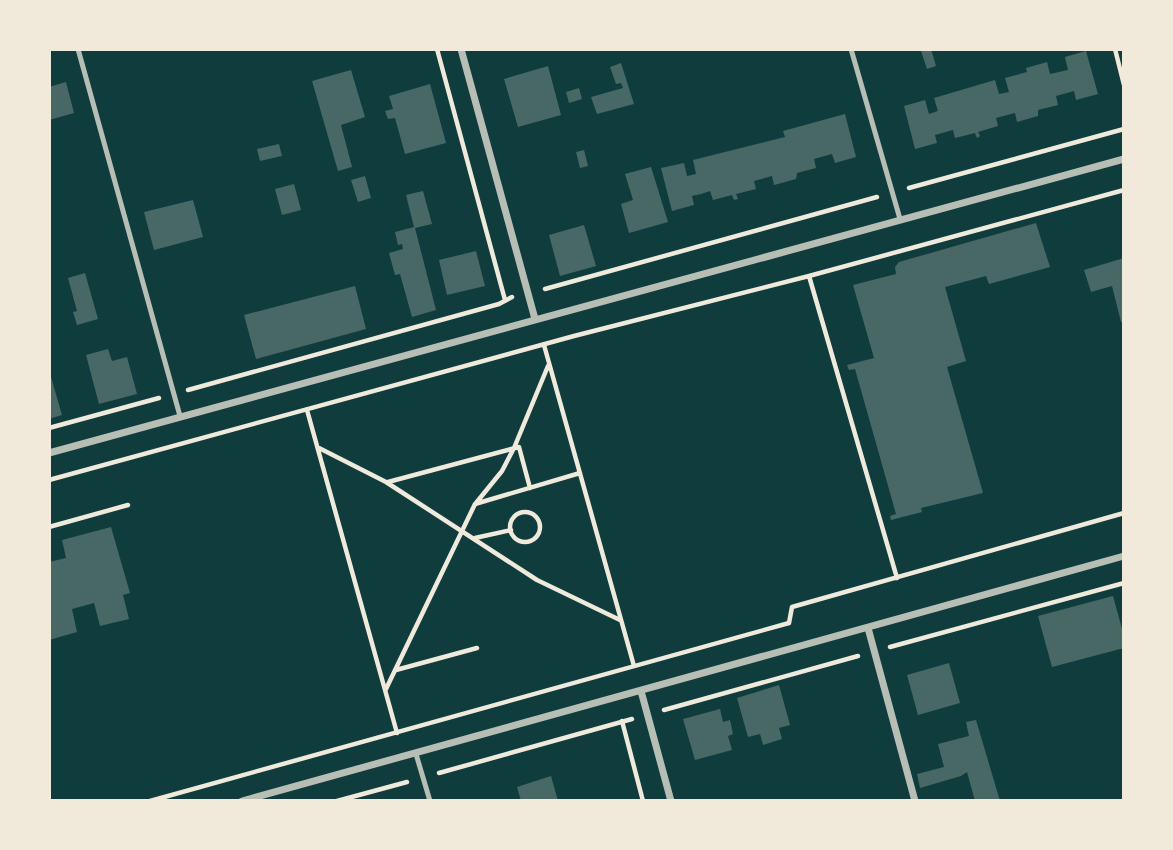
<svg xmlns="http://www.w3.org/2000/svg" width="1173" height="850" viewBox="0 0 1173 850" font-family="'Source Serif 4',serif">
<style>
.building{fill:#486865}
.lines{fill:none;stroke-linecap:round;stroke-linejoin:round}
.path{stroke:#f1e9da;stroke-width:4.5}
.service{stroke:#b8beb3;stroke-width:5}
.minor{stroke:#b8beb3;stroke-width:7}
</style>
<rect width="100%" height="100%" fill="#0f3d3e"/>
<path class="building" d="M931,49L936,66L927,69L921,51Z
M1086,51L1098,94L1076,100L1074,91L1056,96L1058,105L1038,110V116L1017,122L1015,113L996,118L998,126L978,132L980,136L977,138L975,133L955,138L953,130L935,135L937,143L915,149L904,106L925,100L929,114L938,111L934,98L995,80L999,94L1009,92L1005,78L1027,72L1026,68L1047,62L1050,74L1068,70L1065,57Z
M621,63L634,104L597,114L591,97L623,88L621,83L616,84L610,67Z
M548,66L561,115L518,127L504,79Z
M351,70L365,117L341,125L352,167L338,171L312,81Z
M66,82L74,113L49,120V87Z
M430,84L446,143L405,154L395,118L388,119L385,111L393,109L389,96Z
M579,88L582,99L569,103L566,92Z
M845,114L856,157L835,163L832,154L814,159L816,168L797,173L796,179L774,185L772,176L754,181L756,189L736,194L738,199L734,200L732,195L713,200L710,191L701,194L692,196L694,205L672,211L661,168L684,163L687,176L696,174L693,160L785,137L783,131Z
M279,144L282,156L260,161L257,149Z
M584,150L588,166L580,168L576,152Z
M651,167L668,222L629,233L621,204L633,200L625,174Z
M365,176L371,198L358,202L351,180Z
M294,184L301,210L282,215L275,189Z
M423,191L432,224L415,228L436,310L412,317L400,274L395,275L389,253L403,249L402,244L398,245L395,232L414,227L406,195Z
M193,200L203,237L154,250L144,212Z
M1036,223L1050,267L989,284L986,276L945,287L966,361L947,367L983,493L921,508L922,512L891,520L890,516L896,514L855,369L849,370L847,365L874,358L853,285L896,274L895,267L899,262Z
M584,225L596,266L560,276L549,235Z
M476,251L485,286L447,295L439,260Z
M1124,258V321L1121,322L1112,286L1091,292L1084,270Z
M85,273L98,319L77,325L73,312L77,311L68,278Z
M355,286L366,329L256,359L244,315Z
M108,349L112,361L127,357L137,394L99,404L86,355Z
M51,377L62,415L49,419V378Z
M111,527L130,593L123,595L129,619L100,626L94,603L72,609L77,632L49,640V562L66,558L62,540Z
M1113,596L1124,636V648L1052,667L1038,616Z
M949,663L960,703L918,715L907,675Z
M779,685L790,725L779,728L782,739L763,745L760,734L748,737L737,698Z
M720,709L723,722L730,720L733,734L728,736L732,750L695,760L683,719Z
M976,720L1000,801H975L967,772L961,776L920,788L917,774L944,767L938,744L969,736L966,722Z
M551,776L558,801H521L517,787Z"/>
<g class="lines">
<path class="path" d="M437,49L505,300
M1115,49L1124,85
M909,188L1124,129
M809,276L897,578
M545,289L877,197
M544,345L634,666
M188,390L499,304L512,297
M307,410L397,733
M49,428L159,398
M319,448L386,482L537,580L620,620
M49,480L574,336L809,276L1124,190
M388,482L519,447L530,488
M476,503L502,471L514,448L548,366
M510 527a15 15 0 1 1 30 0a15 15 0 1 1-30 0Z
M49,527L128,505
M475,538L511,530
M890,647L1124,583
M396,670L477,648
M386,689L475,504L580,473
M664,710L858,656
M622,721L643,801
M439,773L632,719
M150,801L789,623L792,607L1124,513
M337,801L407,782"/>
<path class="service" d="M78,49L180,416
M851,49L900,219
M416,754L430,801"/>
<path class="minor" d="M461,49L535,319
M49,453L1124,159
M868,628L915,801
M641,691L671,801
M242,801L1124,556"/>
</g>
<rect width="1173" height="850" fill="none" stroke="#f1e9da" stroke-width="102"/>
</svg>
